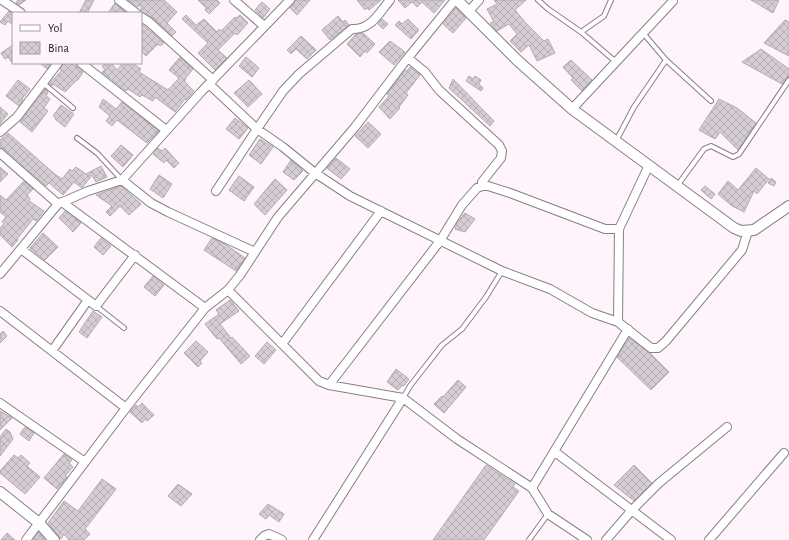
<svg xmlns="http://www.w3.org/2000/svg" width="789" height="540" viewBox="0 0 789 540" font-family="'Alegreya Sans',sans-serif">
<style>
.building{fill:url(#building-cross-hatch);stroke:#b4abb2}
.lines{fill:none;stroke-linecap:round;stroke-linejoin:round}
.service-casing{stroke:#887f86;stroke-width:6}
.minor-casing{stroke:#887f86;stroke-width:10}
.tertiary-casing{stroke:#887f86;stroke-width:12}
.service{stroke:#fff;stroke-width:4}
.minor{stroke:#fff;stroke-width:8}
.tertiary{stroke:#fff;stroke-width:10}
</style>
<defs>
<pattern id="building-cross-hatch" width="8" height="8" patternUnits="userSpaceOnUse"><rect width="8" height="8" fill="#d6ccd4"/><path d="M0 0l8 8M0 8l8-8" fill="none" stroke="#b7afb6"/></pattern>
</defs>
<rect width="100%" height="100%" fill="#fff4fc"/>
<path class="building" d="M18,0H26L19,5L16,3Z
M86,0H94L87,13H79Z
M128,0H164L177,12L167,23L176,32L172,36L153,18L141,12V4L138,7Z
M198,0H217L220,3L209,14L205,10L206,8Z
M295,0H310L297,15L290,8L294,4Z
M357,0H381L369,10L367,8L365,10Z
M398,0H445L434,13L422,2L417,7L412,2L405,8Z
M494,0H526L515,10L525,22L544,41L548,39L555,53L537,61L529,45L521,52L510,41L517,34L509,24L497,31L490,23L494,22L487,9L497,4Z
M751,0H779L773,13Z
M262,2L270,9L263,18L255,10Z
M115,3L116,4L127,13H108Z
M456,8L466,18L453,33L443,24Z
M9,11L13,14V25L8,21L5,25L0,22Z
M186,15L196,25L204,19L217,32L219,29L221,31L235,17L236,18L240,15L248,23L237,35L235,33L218,50L227,58L215,70L198,53L208,43L182,19Z
M338,16L343,22L345,20L349,25L330,40L322,30Z
M382,19L388,24L383,29L378,24Z
M408,19L419,30L411,39L395,25L399,21L402,24Z
M785,20L789,22V56L764,43Z
M141,23L164,43L160,46L158,44L146,56L141,51Z
M363,33L375,44L367,53L365,51L360,57L347,44L356,34Z
M301,36L316,50L307,59L296,49L291,54L287,50Z
M390,41L405,52L394,65L379,52Z
M13,45V64L8,57L5,59L1,53Z
M761,49L789,69V77L786,78L782,84L742,62Z
M180,57L193,69L185,79L186,80L184,81L194,91L186,100L185,99L175,112L155,97L153,101L142,95L140,97L128,89L126,91L102,72L105,70L102,66L107,63L109,66L112,64L117,70L123,63H132L141,69L139,72L168,90L179,78L169,70Z
M246,57L259,68L252,77L239,66Z
M571,60L592,80L582,91L571,80L573,78L563,67Z
M40,63H51L47,69Z
M63,63H76L77,67L83,72L78,80H77L65,92L53,84L52,86L49,84L62,70L60,69Z
M410,67L420,75L406,93L408,95L399,107L400,108L390,119L379,107L389,96L387,94L405,70L407,71Z
M469,76L473,79L475,76L481,80L479,84L483,88L481,91L466,81Z
M453,79L494,121L490,126L449,88Z
M18,80L30,89L22,99L23,100L19,106L6,96Z
M249,80L262,94L248,107L234,93Z
M45,89L48,92L46,96L50,99L44,108L48,111L32,132L20,122Z
M103,99L116,109L122,102L159,131L147,143L117,120L112,126L106,121L110,116L99,107Z
M719,99L737,108L756,123L738,150L720,132L715,139L699,130Z
M61,105L74,114L65,127L55,119L56,118L53,116Z
M0,107L8,114L0,124Z
M235,118L248,128L239,139L226,129Z
M368,122L381,134L368,148L355,136Z
M8,133L56,175L62,179L70,169L72,171L76,167L86,174L101,166L107,177L96,182L92,175L82,188L74,182L63,195L49,183L46,186L4,149L0,147V140Z
M260,139L273,147L261,164L249,155Z
M121,145L133,155L123,167L111,156Z
M158,148L162,151L165,148L179,163L174,168L166,160L164,163L153,154Z
M336,158L350,169L341,179L327,168Z
M291,160L303,171L294,180L283,172Z
M0,167L8,174L0,182Z
M756,168L769,179L757,194L754,191L744,212L732,206L718,194L728,181L738,190Z
M159,175L172,184L163,198L150,189Z
M239,176L254,187L244,201L229,190Z
M771,178L776,182L774,186L768,183Z
M275,179L287,190L265,215L254,204Z
M24,181L33,189L27,195L30,199L29,201L44,211L36,221L33,219L17,239L18,240L12,247L0,235V228L4,224L2,222L6,217L0,212V195L6,200Z
M121,186L141,204L129,215L120,206L110,216L106,212L112,206L96,195Z
M705,186L715,194L711,199L701,190Z
M65,211L81,223L73,232L59,218Z
M465,213L475,219L465,232L455,229L457,223Z
M43,233L58,247L45,260L30,248Z
M101,238L111,246L103,255L94,247Z
M212,238L225,244L245,258L236,271L204,250Z
M153,276L164,285L155,296L144,287Z
M230,300L239,311L220,324L231,338L232,337L250,356L241,364L219,338L217,339L205,324L219,314L216,310Z
M93,311L102,317L87,338L79,332Z
M3,331L7,336L0,343V334Z
M629,338L650,353L669,372L651,390L617,357Z
M196,341L208,352L200,361L202,363L198,367L184,353Z
M267,342L276,350L264,364L255,356Z
M396,369L409,379L404,386L403,385L398,390L387,382Z
M458,380L466,387L444,413L434,404L442,396L443,397Z
M142,403L154,415L147,421L145,419L142,423L130,412L136,405L138,407Z
M0,411L12,418L0,430Z
M25,427L34,433L29,441L20,434Z
M6,429L10,432L13,439L0,456V437Z
M64,454L72,460L69,463L73,467L65,476L67,477L57,489L44,478Z
M14,455L18,458L21,455L30,463L27,466L40,477L25,494L0,473V471Z
M486,465L515,484L513,487L519,491L484,540H433Z
M634,465L652,483L634,501L614,485Z
M102,479L116,489L85,529L90,534L84,540H69L64,534L61,539L48,523L64,501L78,511Z
M178,484L192,494L181,506L168,496Z
M268,504L284,514L279,522L269,515L266,519L259,514Z
M39,532L45,540H33Z
M7,533L15,540H1Z"/>
<g class="lines">
<g class="service-casing">
<path id="service" d="M538,0L548,9L581,32L616,62
M581,32L604,16L611,0
M643,33L666,60L711,101
M43,83L73,108
M77,138L97,153L122,180
M616,141L634,107L666,60
M677,186L704,149L711,146L733,157L739,154L789,80
M96,306L124,328
M403,398L410,386L442,345L462,329L486,297L502,271
M529,540L548,514"/>
</g>
<g class="minor-casing">
<path id="minor" d="M2,0L21,13
M119,0L136,13
M234,0L264,26
M390,0C379,13 371,30 352,29L299,74L283,91L257,129L283,147L315,173L350,196L502,271L550,289L592,313L618,322L651,348H658L666,341L742,250L748,231
M469,11L479,0
M141,17L149,22L213,80
M408,58L425,72L439,90L499,145L502,151L501,158L482,182V186
M81,63L166,130
M209,84L257,129L216,191
M572,109L673,1
M0,132L17,117L58,63
M0,153L58,204
M122,180L151,203L168,212L255,252
M62,202L205,308
M21,249L96,306L135,255
M0,274L58,204L88,191L122,180L201,92L290,0
M228,290L319,381L329,385L403,398L457,439L532,488L548,514L587,540
M0,311L126,408
M618,322L619,229
M282,344L381,211
M52,351L88,300
M329,385L440,241L462,205L477,188L482,186H488L510,193L605,229H619L649,165
M0,403L85,462
M555,452L671,540
M532,488L628,329
M26,540L126,408L205,308L228,290L240,275L278,217L355,127L403,64L455,0
M260,540L264,536L269,534L282,540
M313,540L403,398
M606,540L632,510L659,483L727,427
M709,540L784,453"/>
</g>
<g class="tertiary-casing">
<path id="tertiary" d="M457,0L517,60L572,109L734,228L741,231L754,230L789,206
M0,492L39,523L54,540"/>
</g>
<use href="#service" class="service"/>
<use href="#minor" class="minor"/>
<use href="#tertiary" class="tertiary"/>
</g>
<rect x="12" y="12" width="130" height="52" fill="#fff4fc" stroke="#a79ea4"/>
<rect x="20" y="25" width="20" height="6" fill="#ffffff" stroke="#a79ea4"/>
<text x="48" y="32" font-size="12" fill="#221e21">Yol</text>
<rect x="20" y="42" width="20" height="12" fill="url(#building-cross-hatch)" stroke="#a79ea4"/>
<text x="48" y="52" font-size="12" fill="#221e21">Bina</text>
</svg>
